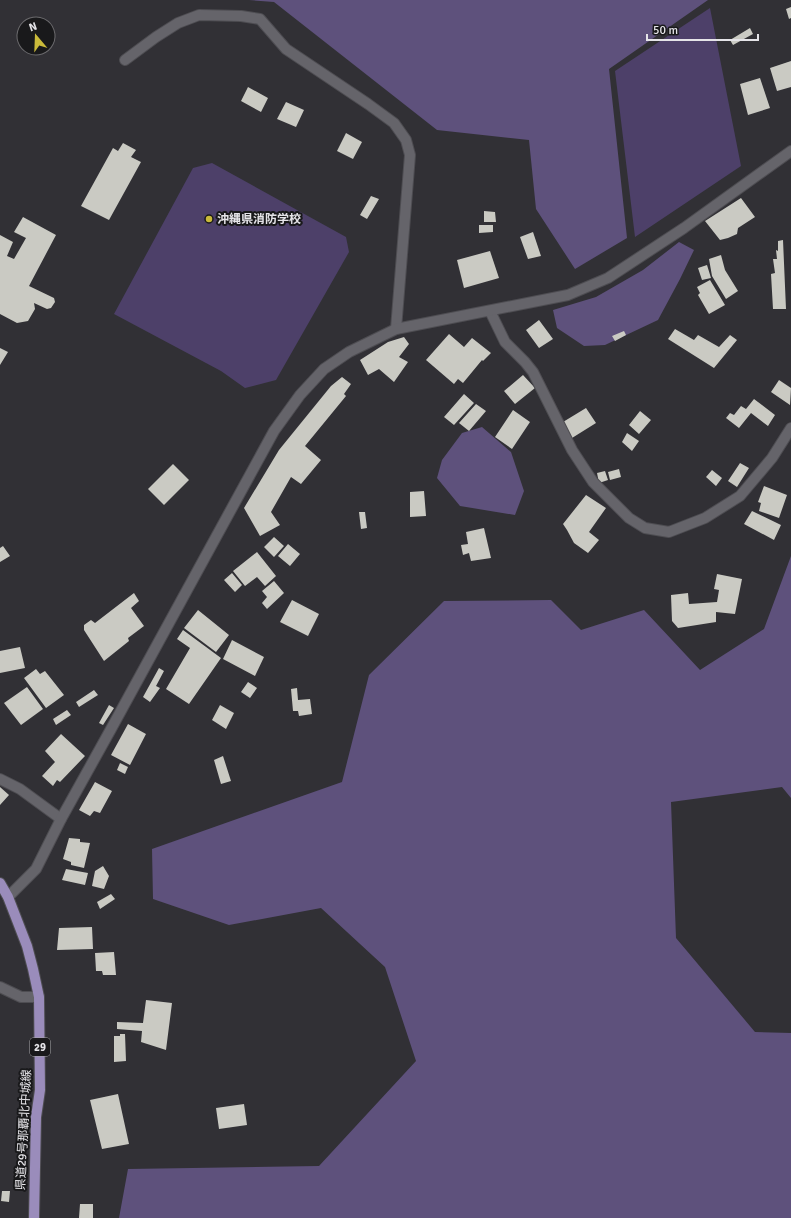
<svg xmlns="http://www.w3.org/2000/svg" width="791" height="1218" viewBox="0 0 791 1218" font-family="Signika,'Noto Sans JP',sans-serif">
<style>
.green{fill:#4d4069}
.forest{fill:#5e517c}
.building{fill:#cacac3}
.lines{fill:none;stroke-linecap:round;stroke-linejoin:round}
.street-casing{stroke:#4e4d52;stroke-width:12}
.secondary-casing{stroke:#4e4d52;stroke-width:12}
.primary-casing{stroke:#4e4d52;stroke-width:12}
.street{stroke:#65646a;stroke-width:10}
.secondary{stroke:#65646a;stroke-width:10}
.primary{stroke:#9a8cbb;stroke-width:10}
.poi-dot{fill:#caba3a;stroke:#19191b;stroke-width:1.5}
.labels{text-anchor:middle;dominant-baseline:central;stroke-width:4;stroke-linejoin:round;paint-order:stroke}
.shield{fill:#19191b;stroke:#a8a7aa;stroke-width:1}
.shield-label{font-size:11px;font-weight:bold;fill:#e5e4e8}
.poi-label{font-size:12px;font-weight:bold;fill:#e5e4e8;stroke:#19191b;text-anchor:start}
.street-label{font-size:12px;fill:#e5e4e8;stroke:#19191b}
</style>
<rect width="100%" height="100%" fill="#313035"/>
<path class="green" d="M710,8L741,166L635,237L615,71Z
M212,163L346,237L349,252L276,380L245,388L221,371L114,314L193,168Z"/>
<path class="forest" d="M249,0H708L609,69L627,238L575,269L536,209L529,140L437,130L274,2Z
M679,242L694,250L680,279L658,320L605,345L584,346L557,328L553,310L596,297L643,270Z
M482,427L511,452L524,491L515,515L460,506L437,478L442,460L462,433Z
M791,556V798L782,787L671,802L676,938L755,1032L791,1033V1218H119L128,1169L319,1166L416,1061L385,967L321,908L229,925L153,899L152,849L342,782L369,675L444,601L551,600L581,630L644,610L700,670L764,629Z"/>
<path class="building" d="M791,7V18L789,19L786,9Z
M750,28L753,34L733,45L730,40Z
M791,61V87L777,91L770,68Z
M760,78L770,108L748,115L740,84Z
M248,87L268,98L261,112L241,101Z
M286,102L304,110L296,127L277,119Z
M346,133L362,142L353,159L337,151Z
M123,143L136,150L131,157L141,162L109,220L81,206L113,148L118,151Z
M371,196L379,199L367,219L360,215Z
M741,198L755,217L738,228L737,234L728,238L720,240L705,221Z
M484,211L495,212L496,222H484Z
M23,217L56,235L29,286L54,298L55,302L51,308L47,309L34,303L35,309L28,321L17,323L0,314V235L13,242L7,256L14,259L26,238L14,232Z
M479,225H493V232L479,233Z
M533,232L541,256L528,259L520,237Z
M783,240L786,309H773L771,274L775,273L773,259H777L776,250L778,251V241Z
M490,251L499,278L464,288L457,260Z
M721,255L725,270L738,291L726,299L712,276L709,259Z
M707,265L711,278L702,280L698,268Z
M710,280L725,305L709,314L698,295L700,293L697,287Z
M539,320L553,339L539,348L526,330Z
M675,329L694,340L698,335L719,347L730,335L737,340L714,368L668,339Z
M624,331L626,335L615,341L612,336Z
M449,334L464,347L472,338L491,353L483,361L482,360L463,383L458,379L454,384L426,360Z
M404,337L409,344L399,357L408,362L394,382L379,369L368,375L360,360L388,342Z
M0,348L8,352L0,365Z
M523,375L535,388L515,404L504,391Z
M342,377L351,384L344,394L346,396L305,446L321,460L301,484L291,477L271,512L280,525L260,536L244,508L279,450L331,386Z
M779,380L791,388L790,405L771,392Z
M464,394L474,403L454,425L444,417Z
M754,399L775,415L768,426L751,413L739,428L726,418L730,413L734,415L741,406L746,409Z
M476,404L486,411L469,431L459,423Z
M586,408L596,423L572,438L563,422Z
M513,410L530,422L512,449L495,437Z
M640,411L651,420L639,434L629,425Z
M627,433L639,441L632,451L622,442Z
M740,463L749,468L737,487L728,481Z
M173,464L189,480L164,505L148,489Z
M619,469L621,477L610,480L608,472Z
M712,470L722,478L716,486L706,477Z
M605,471L608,480L599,483L597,473Z
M764,486L787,495L779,518L759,511L761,503L758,502Z
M424,491L426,516L410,517V492Z
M586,495L606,508L589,532L599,540L588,553L574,543L567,530L563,524Z
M752,511L781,525L774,540L744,524Z
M359,512H365L367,528L361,529Z
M484,528L491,558L471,561L469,553L463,555L461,545L468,544L466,532Z
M274,537L284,546L274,557L264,547Z
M288,544L300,554L290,566L278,556Z
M3,546L10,556L0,562V548Z
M257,552L276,576L265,586L257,577L245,586L233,571Z
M232,573L242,585L235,592L224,580Z
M717,574L742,579L735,614L716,612V622L678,628L672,621L671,595L688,593L689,604L717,602L719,590L714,589Z
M274,581L284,593L267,609L262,603L267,597L262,591Z
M134,593L139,601L131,608L144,626L128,638L129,641L104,661L84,630V625L91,620L95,623Z
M292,600L319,614L308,636L280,622Z
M198,610L229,635L216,652L184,628Z
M183,630L221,658L189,704L166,689L190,648L177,639Z
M232,640L264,657L255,676L223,659Z
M20,647L25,668L0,673V651Z
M159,668L164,671L156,686L160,688L150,702L143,697Z
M36,669L40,674L45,671L64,695L46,708L24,678Z
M248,682L257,688L250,698L241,692Z
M27,687L43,709L21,725L4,703Z
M297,688L298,700L310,699L312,714L299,716L298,711H293L291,689Z
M94,690L98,695L79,707L76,702Z
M109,705L114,708L103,725L99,723Z
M220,705L234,713L226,729L212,720Z
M67,710L71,715L56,725L53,719Z
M128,724L146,734L130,765L111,755Z
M61,734L85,756L60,782L57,780L53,786L42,776L55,762L45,751Z
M223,756L231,781L221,784L214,760Z
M120,763L128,767L125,774L117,770Z
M95,782L112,791L100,813L94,811L90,816L79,810Z
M0,787L9,795L0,805Z
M69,838L80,839V842L90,843L84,868L71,865V862L63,859Z
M103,866L109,876L104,889L92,886L95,871Z
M66,869L88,873L85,885L62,880Z
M111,894L115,899L100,909L97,902Z
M92,927L93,949L57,950L59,928Z
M114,952L116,975H103L102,971H96L95,953Z
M146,1000L172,1003L166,1050L141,1042L142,1031L117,1029V1022L143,1023Z
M120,1034H125L126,1061L114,1062V1036H120Z
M118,1094L129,1144L102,1149L90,1100Z
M244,1104L247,1125L219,1129L216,1108Z
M2,1191H10L9,1202L1,1201Z
M80,1204H93V1218H79Z"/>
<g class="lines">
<g class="street-casing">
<path id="street" d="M125,60L156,37L178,23L199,15L241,16L260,19L286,49L368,104L394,123L406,140L410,155L396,329
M490,311L505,342L525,362L533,372L572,450L593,482L629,518L645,528L669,532L705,518L740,496L772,458L791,428
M0,779L20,789L61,819
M0,987L21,997H39"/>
</g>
<g class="secondary-casing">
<path id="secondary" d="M8,897L36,869L61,819L111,729L274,431L300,395L324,369L349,352L396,329L568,295L608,278L684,228L791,151"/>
</g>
<g class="primary-casing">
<path id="primary" d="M0,883L8,897L27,946L33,969L39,997L40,1090L36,1117L34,1218"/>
</g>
<use href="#street" class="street"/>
<use href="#secondary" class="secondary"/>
<use href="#primary" class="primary"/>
</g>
<circle class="poi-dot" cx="209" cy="219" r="4"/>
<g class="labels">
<rect class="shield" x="30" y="1038" width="20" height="18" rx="3"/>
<g class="shield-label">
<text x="40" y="1047">29</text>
</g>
<g class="poi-label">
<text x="217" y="219">沖縄県消防学校</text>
</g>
<g class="street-label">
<text transform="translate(24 1130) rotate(-87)">県道29号那覇北中城線</text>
</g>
</g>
<g transform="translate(36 36) rotate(341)"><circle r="19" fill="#19191b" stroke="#6b6a6d"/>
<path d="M0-3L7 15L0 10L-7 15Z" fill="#caba3a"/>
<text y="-6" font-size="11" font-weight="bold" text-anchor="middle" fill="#e5e4e8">N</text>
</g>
<path d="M647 34v6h111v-6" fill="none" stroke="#e5e4e8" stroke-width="2"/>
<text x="653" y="34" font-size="12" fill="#e5e4e8" stroke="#19191b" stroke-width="3" paint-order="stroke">50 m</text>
</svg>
